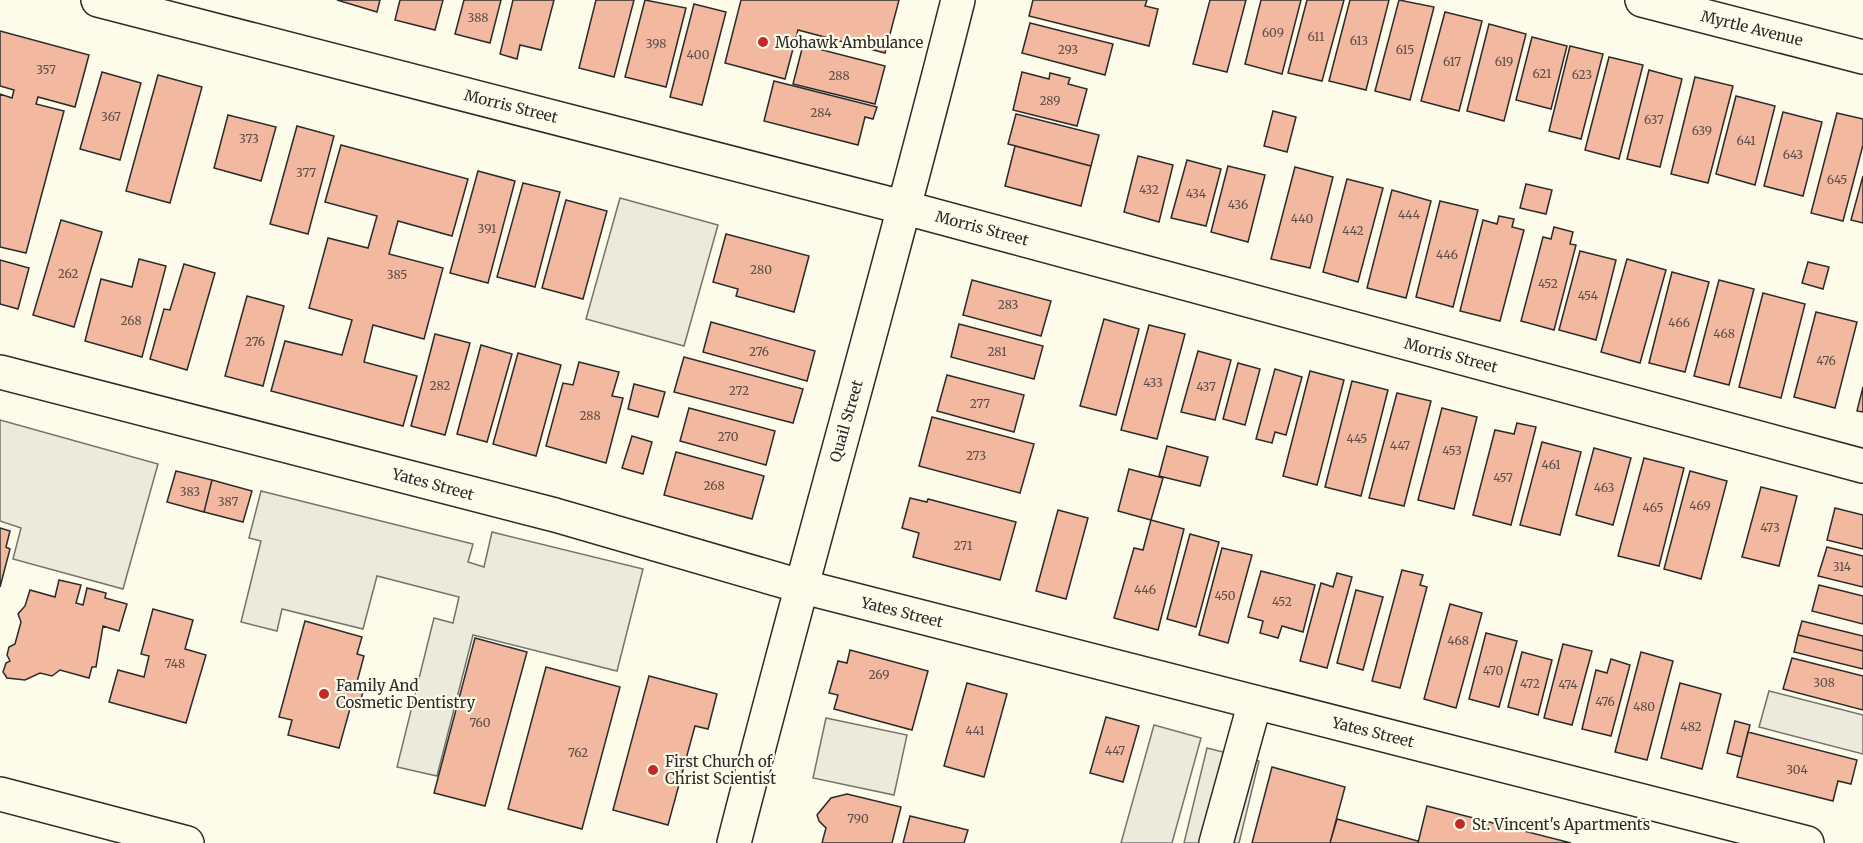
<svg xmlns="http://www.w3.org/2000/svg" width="1863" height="843" viewBox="0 0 1863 843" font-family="Merriweather,serif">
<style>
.parking{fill:#eceadb;stroke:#74746e;stroke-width:1.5}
.building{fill:#f2b8a0;stroke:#2b2b2b;stroke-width:1.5}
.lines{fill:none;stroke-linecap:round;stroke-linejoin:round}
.minor-casing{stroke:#2b2b2b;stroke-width:36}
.major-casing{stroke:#2b2b2b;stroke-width:36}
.minor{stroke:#fdfbea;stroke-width:33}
.major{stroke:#fdfbea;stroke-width:33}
.poi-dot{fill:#c62828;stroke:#fdfbea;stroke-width:2}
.labels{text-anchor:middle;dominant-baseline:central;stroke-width:4.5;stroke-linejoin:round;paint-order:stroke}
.number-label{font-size:12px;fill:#5d4e48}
.street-label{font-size:15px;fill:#2b2b2b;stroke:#fdfbea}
.poi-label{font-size:15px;fill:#2b2b2b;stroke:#fdfbea;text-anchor:start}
</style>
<rect width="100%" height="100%" fill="#fdfbea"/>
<path class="parking" d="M620,198L718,225L684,346L586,319Z
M0,420L158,464L123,589L13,559L21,528L0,521Z
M261,491L473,544L468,562L484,567L492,532L643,569L617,671L473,635L437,776L397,767L434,618L453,623L459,597L377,576L363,629L282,609L277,631L241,622L261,541L249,538Z
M1769,691L1863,715V754L1759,727Z
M826,718L907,735L894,795L813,778Z
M1154,725L1201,738L1172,843H1121Z
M1207,748L1259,761L1239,843H1184Z"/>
<path class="building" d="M337,0H380L377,12Z
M400,0H443L435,30L395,20Z
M464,0H501L490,43L455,34Z
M513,0H554L541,50L520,45L517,59L500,54Z
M596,0H634L614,77L579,68Z
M645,0L686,8L666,87L625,77Z
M741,0H899L885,53L798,30L785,79L725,63Z
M1033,0H1147L1145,6L1158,9L1149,46L1029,16Z
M1210,0H1246L1227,72L1193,64Z
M1261,0H1301L1282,74L1245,64Z
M1307,0H1344L1322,81L1288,73Z
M1350,0H1389L1366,90L1329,81Z
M1399,0L1434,7L1410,100L1375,91Z
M694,4L726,12L702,105L670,97Z
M1445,12L1482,21L1459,111L1421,101Z
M1030,23L1113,44L1105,75L1022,53Z
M1489,24L1526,34L1504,121L1467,111Z
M0,31L89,55L75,107L38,97L36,104L64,111L26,253L0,247V94L12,98L14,90L0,86Z
M1532,37L1567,46L1551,109L1516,100Z
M803,45L885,66L875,104L793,84Z
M1570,46L1603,54L1581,139L1549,131Z
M1609,57L1643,65L1619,159L1585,150Z
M1649,70L1682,79L1660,167L1627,159Z
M102,72L141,83L120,160L80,149Z
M1022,72L1049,79L1050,73L1070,78L1068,84L1087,89L1077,126L1013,110Z
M158,75L202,87L170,203L126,191Z
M1695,77L1733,86L1708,183L1671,174Z
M774,81L877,107L873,119L865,117L858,145L764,121Z
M1736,96L1775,106L1755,185L1716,174Z
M1273,111L1296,117L1287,152L1264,146Z
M1783,112L1822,122L1803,196L1764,186Z
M1837,113L1863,119V145L1843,221L1811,213Z
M1016,114L1099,135L1091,166L1008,144Z
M228,115L276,127L261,181L214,168Z
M297,126L334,136L308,234L270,224Z
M341,145L468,179L452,236L398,221L389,254L443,268L424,339L373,325L364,362L417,376L403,426L271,391L285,341L342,355L352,320L309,308L328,238L368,248L377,216L325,202Z
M1015,146L1091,166L1081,206L1005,186Z
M1138,156L1173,165L1159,222L1124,212Z
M1187,160L1221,169L1206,226L1171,218Z
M1228,166L1265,175L1248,242L1211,232Z
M1295,167L1333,177L1310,268L1271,259Z
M478,171L515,181L488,283L450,273Z
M1863,176V223L1851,220Z
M1347,179L1383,188L1358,282L1323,272Z
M523,183L560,192L535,287L497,277Z
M1526,184L1552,190L1546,214L1520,208Z
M1392,190L1431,201L1406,298L1367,288Z
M566,200L607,211L583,299L542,288Z
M1440,201L1478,210L1453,307L1416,297Z
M1499,216L1514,219L1512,227L1524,230L1500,321L1460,311L1483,220L1497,224Z
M61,220L102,232L74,327L33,315Z
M1554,227L1573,232L1570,244L1576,245L1554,330L1521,321L1543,237L1551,239Z
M726,234L809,256L794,312L736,296L738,289L713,282Z
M1580,251L1616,260L1596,340L1559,330Z
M139,259L166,266L142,357L85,341L101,279L132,287Z
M1627,259L1666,270L1640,363L1601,352Z
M0,260L29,268L18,309L0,304Z
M1808,262L1829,267L1823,289L1802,283Z
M184,264L215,273L187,370L150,359L164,309L170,310Z
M1672,272L1709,282L1685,372L1649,363Z
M972,280L1051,301L1041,336L963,315Z
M1719,280L1754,289L1729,385L1694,376Z
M1763,293L1805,304L1781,398L1739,387Z
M247,296L284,306L263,386L225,376Z
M1816,312L1857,322L1835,408L1794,397Z
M1104,319L1139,329L1116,415L1080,406Z
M711,322L815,351L807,381L703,352Z
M959,324L1043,346L1034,379L951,357Z
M1149,325L1185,334L1157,439L1121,430Z
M435,334L470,343L445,435L411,426Z
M481,345L512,354L487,442L457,434Z
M1198,351L1231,360L1215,420L1181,412Z
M518,353L561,365L536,456L493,444Z
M684,357L803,389L793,423L674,392Z
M579,362L619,372L612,396L623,398L606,463L546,446L563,383L573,385Z
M1238,363L1260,369L1245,425L1223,419Z
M1275,369L1302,377L1286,435L1275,432L1272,443L1256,439Z
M1310,371L1344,380L1317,485L1283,476Z
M947,375L1024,395L1014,432L937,411Z
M1352,381L1388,390L1361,496L1325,487Z
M634,384L665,392L658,417L628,409Z
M1863,387V412L1857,411Z
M1397,393L1431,401L1404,506L1369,498Z
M689,408L775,431L766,465L680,441Z
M1442,408L1477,417L1454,509L1418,500Z
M932,417L1034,444L1020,493L919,466Z
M1517,423L1536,427L1511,525L1473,515L1495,430L1514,434Z
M632,436L652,442L643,474L622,468Z
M1542,442L1581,452L1560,535L1520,525Z
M1167,446L1208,457L1200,486L1159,476Z
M1594,448L1631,458L1613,525L1576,515Z
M676,452L764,476L752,519L664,495Z
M1644,458L1684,468L1659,566L1618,556Z
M1129,469L1163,478L1151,520L1118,511Z
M176,471L212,480L204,512L167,502Z
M1690,471L1727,481L1701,579L1664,569Z
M212,480L252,491L243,522L204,512Z
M1761,487L1797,496L1779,566L1742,557Z
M910,498L927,502L928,499L1016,522L1000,580L913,557L919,533L902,528Z
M1835,508L1863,515V549L1827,540Z
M1058,510L1088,518L1066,599L1036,591Z
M1151,520L1184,529L1158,630L1114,618L1134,548L1143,550Z
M0,528L10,531L6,547L10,549L0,587Z
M1190,534L1219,542L1196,627L1167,619Z
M1827,547L1863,556V587L1818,576Z
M1222,548L1252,555L1228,643L1199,635Z
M1402,570L1423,575L1420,585L1427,587L1400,688L1372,681Z
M1261,571L1315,585L1303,632L1282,626L1278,638L1260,633L1263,621L1248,617Z
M1337,573L1352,577L1327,668L1300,661L1321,583L1333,587Z
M59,580L81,585L76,603L83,605L87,588L106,593L105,598L127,604L119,631L103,626L96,667H92L89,678L60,670L52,676L40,673L25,680L7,678L3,672L6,663L10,661L7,655L9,647L15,644L21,622L18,614L25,606L30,590L55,597Z
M1819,585L1863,596V624L1812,611Z
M1356,590L1383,597L1363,670L1337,663Z
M1450,604L1482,613L1456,708L1424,699Z
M153,609L193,620L185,649L206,655L186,723L109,702L118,670L144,677L149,656L141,654Z
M305,621L362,637L357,654L364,656L357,682L365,684L359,707L351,705L339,748L288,735L292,720L279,717Z
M1802,621L1863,636V651L1798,635Z
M1486,633L1517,641L1499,707L1469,699Z
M1798,635L1863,651V669L1794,652Z
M475,638L527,652L485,806L434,793Z
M1563,644L1592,651L1572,725L1544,718Z
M850,650L928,671L912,730L834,709L838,695L829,693L838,661L847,663Z
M1522,652L1552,660L1538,715L1508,707Z
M1641,652L1673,661L1647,760L1615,752Z
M1792,658L1863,676V710L1783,689Z
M1611,659L1630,665L1611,736L1582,729L1596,670L1607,673Z
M546,667L620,687L582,829L508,809Z
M649,676L717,694L708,729L695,726L668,825L613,810Z
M967,683L1007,694L984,777L944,766Z
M1680,683L1721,694L1702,769L1661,758Z
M1106,717L1139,726L1123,782L1090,773Z
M1735,721L1750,725L1742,757L1727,753Z
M1748,732L1857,760L1851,784L1838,781L1833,801L1737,777Z
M1272,767L1345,787L1330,843H1252Z
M847,794L901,807L892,843H822L826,828L819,821L817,815L831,798Z
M1427,806L1571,843H1418Z
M910,816L968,830L964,843H903Z
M1337,819L1418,841V843H1330Z"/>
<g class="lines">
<g class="minor-casing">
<path id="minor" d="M98,0L906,208L1863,466
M1642,0L1863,57
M0,372L555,515L800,586L1807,843
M734,843C806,561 887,282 958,0
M1216,843L1255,702"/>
</g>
<g class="major-casing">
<path id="major" d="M0,794L187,843"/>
</g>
<use href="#minor" class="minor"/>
<use href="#major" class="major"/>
</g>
<g class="poi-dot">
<circle cx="763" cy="42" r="6"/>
<circle cx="324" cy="694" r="6"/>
<circle cx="653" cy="770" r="6"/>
<circle cx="1460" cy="824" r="6"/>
</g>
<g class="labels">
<g class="number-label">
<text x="478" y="17">388</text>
<text x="1273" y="32">609</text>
<text x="1316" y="36">611</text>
<text x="1359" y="40">613</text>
<text x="656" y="43">398</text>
<text x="1068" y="49">293</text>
<text x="1405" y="49">615</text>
<text x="698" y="54">400</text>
<text x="1452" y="61">617</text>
<text x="1504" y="61">619</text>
<text x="46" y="69">357</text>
<text x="1542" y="73">621</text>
<text x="1582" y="74">623</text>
<text x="839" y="75">288</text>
<text x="1050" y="100">289</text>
<text x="821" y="112">284</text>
<text x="111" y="116">367</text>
<text x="1654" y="119">637</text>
<text x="1702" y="130">639</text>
<text x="249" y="138">373</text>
<text x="1746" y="140">641</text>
<text x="1793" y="154">643</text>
<text x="306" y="172">377</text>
<text x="1837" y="179">645</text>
<text x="1149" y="189">432</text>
<text x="1196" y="193">434</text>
<text x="1238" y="204">436</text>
<text x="1409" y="214">444</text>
<text x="1302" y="218">440</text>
<text x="487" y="228">391</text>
<text x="1353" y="230">442</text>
<text x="1447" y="254">446</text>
<text x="761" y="269">280</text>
<text x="68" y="273">262</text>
<text x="397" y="274">385</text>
<text x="1548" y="283">452</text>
<text x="1588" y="295">454</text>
<text x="1008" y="304">283</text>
<text x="131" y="320">268</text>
<text x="1679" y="322">466</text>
<text x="1724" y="333">468</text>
<text x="255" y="341">276</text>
<text x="759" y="351">276</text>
<text x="997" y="351">281</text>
<text x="1826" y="360">476</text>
<text x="1153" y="382">433</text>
<text x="440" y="385">282</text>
<text x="1206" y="386">437</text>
<text x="739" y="390">272</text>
<text x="980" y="403">277</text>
<text x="590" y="415">288</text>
<text x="728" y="436">270</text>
<text x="1357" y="438">445</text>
<text x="1400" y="445">447</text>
<text x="1452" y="450">453</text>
<text x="976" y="455">273</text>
<text x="1551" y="464">461</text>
<text x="1503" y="477">457</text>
<text x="714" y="485">268</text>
<text x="1604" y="487">463</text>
<text x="190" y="491">383</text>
<text x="228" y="501">387</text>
<text x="1700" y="505">469</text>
<text x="1653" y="507">465</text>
<text x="1770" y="527">473</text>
<text x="963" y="545">271</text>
<text x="1842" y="566">314</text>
<text x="1145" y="589">446</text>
<text x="1225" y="595">450</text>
<text x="1282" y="601">452</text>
<text x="1458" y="640">468</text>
<text x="175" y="663">748</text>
<text x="1493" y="670">470</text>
<text x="879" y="674">269</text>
<text x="1824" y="682">308</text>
<text x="1530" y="683">472</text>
<text x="1568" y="684">474</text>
<text x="1605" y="701">476</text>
<text x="1644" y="706">480</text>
<text x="480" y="722">760</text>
<text x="1691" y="726">482</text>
<text x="975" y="730">441</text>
<text x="1115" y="750">447</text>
<text x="578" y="752">762</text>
<text x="1797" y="769">304</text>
<text x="858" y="818">790</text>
</g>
<g class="street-label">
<text transform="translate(1752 28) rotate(14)">Myrtle Avenue</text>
<text transform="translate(511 106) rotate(14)">Morris Street</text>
<text transform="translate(982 228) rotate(15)">Morris Street</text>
<text transform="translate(1451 355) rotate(15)">Morris Street</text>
<text transform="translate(846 421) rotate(-74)">Quail Street</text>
<text transform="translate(433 484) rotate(15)">Yates Street</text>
<text transform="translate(902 612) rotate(14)">Yates Street</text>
<text transform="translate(1373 732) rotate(14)">Yates Street</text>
</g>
<g class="poi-label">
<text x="775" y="42">Mohawk Ambulance</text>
<text x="336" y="685">Family And<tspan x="336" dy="17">Cosmetic Dentistry</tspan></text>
<text x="665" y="761">First Church of<tspan x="665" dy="17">Christ Scientist</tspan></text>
<text x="1472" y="824">St. Vincent's Apartments</text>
</g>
</g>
</svg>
